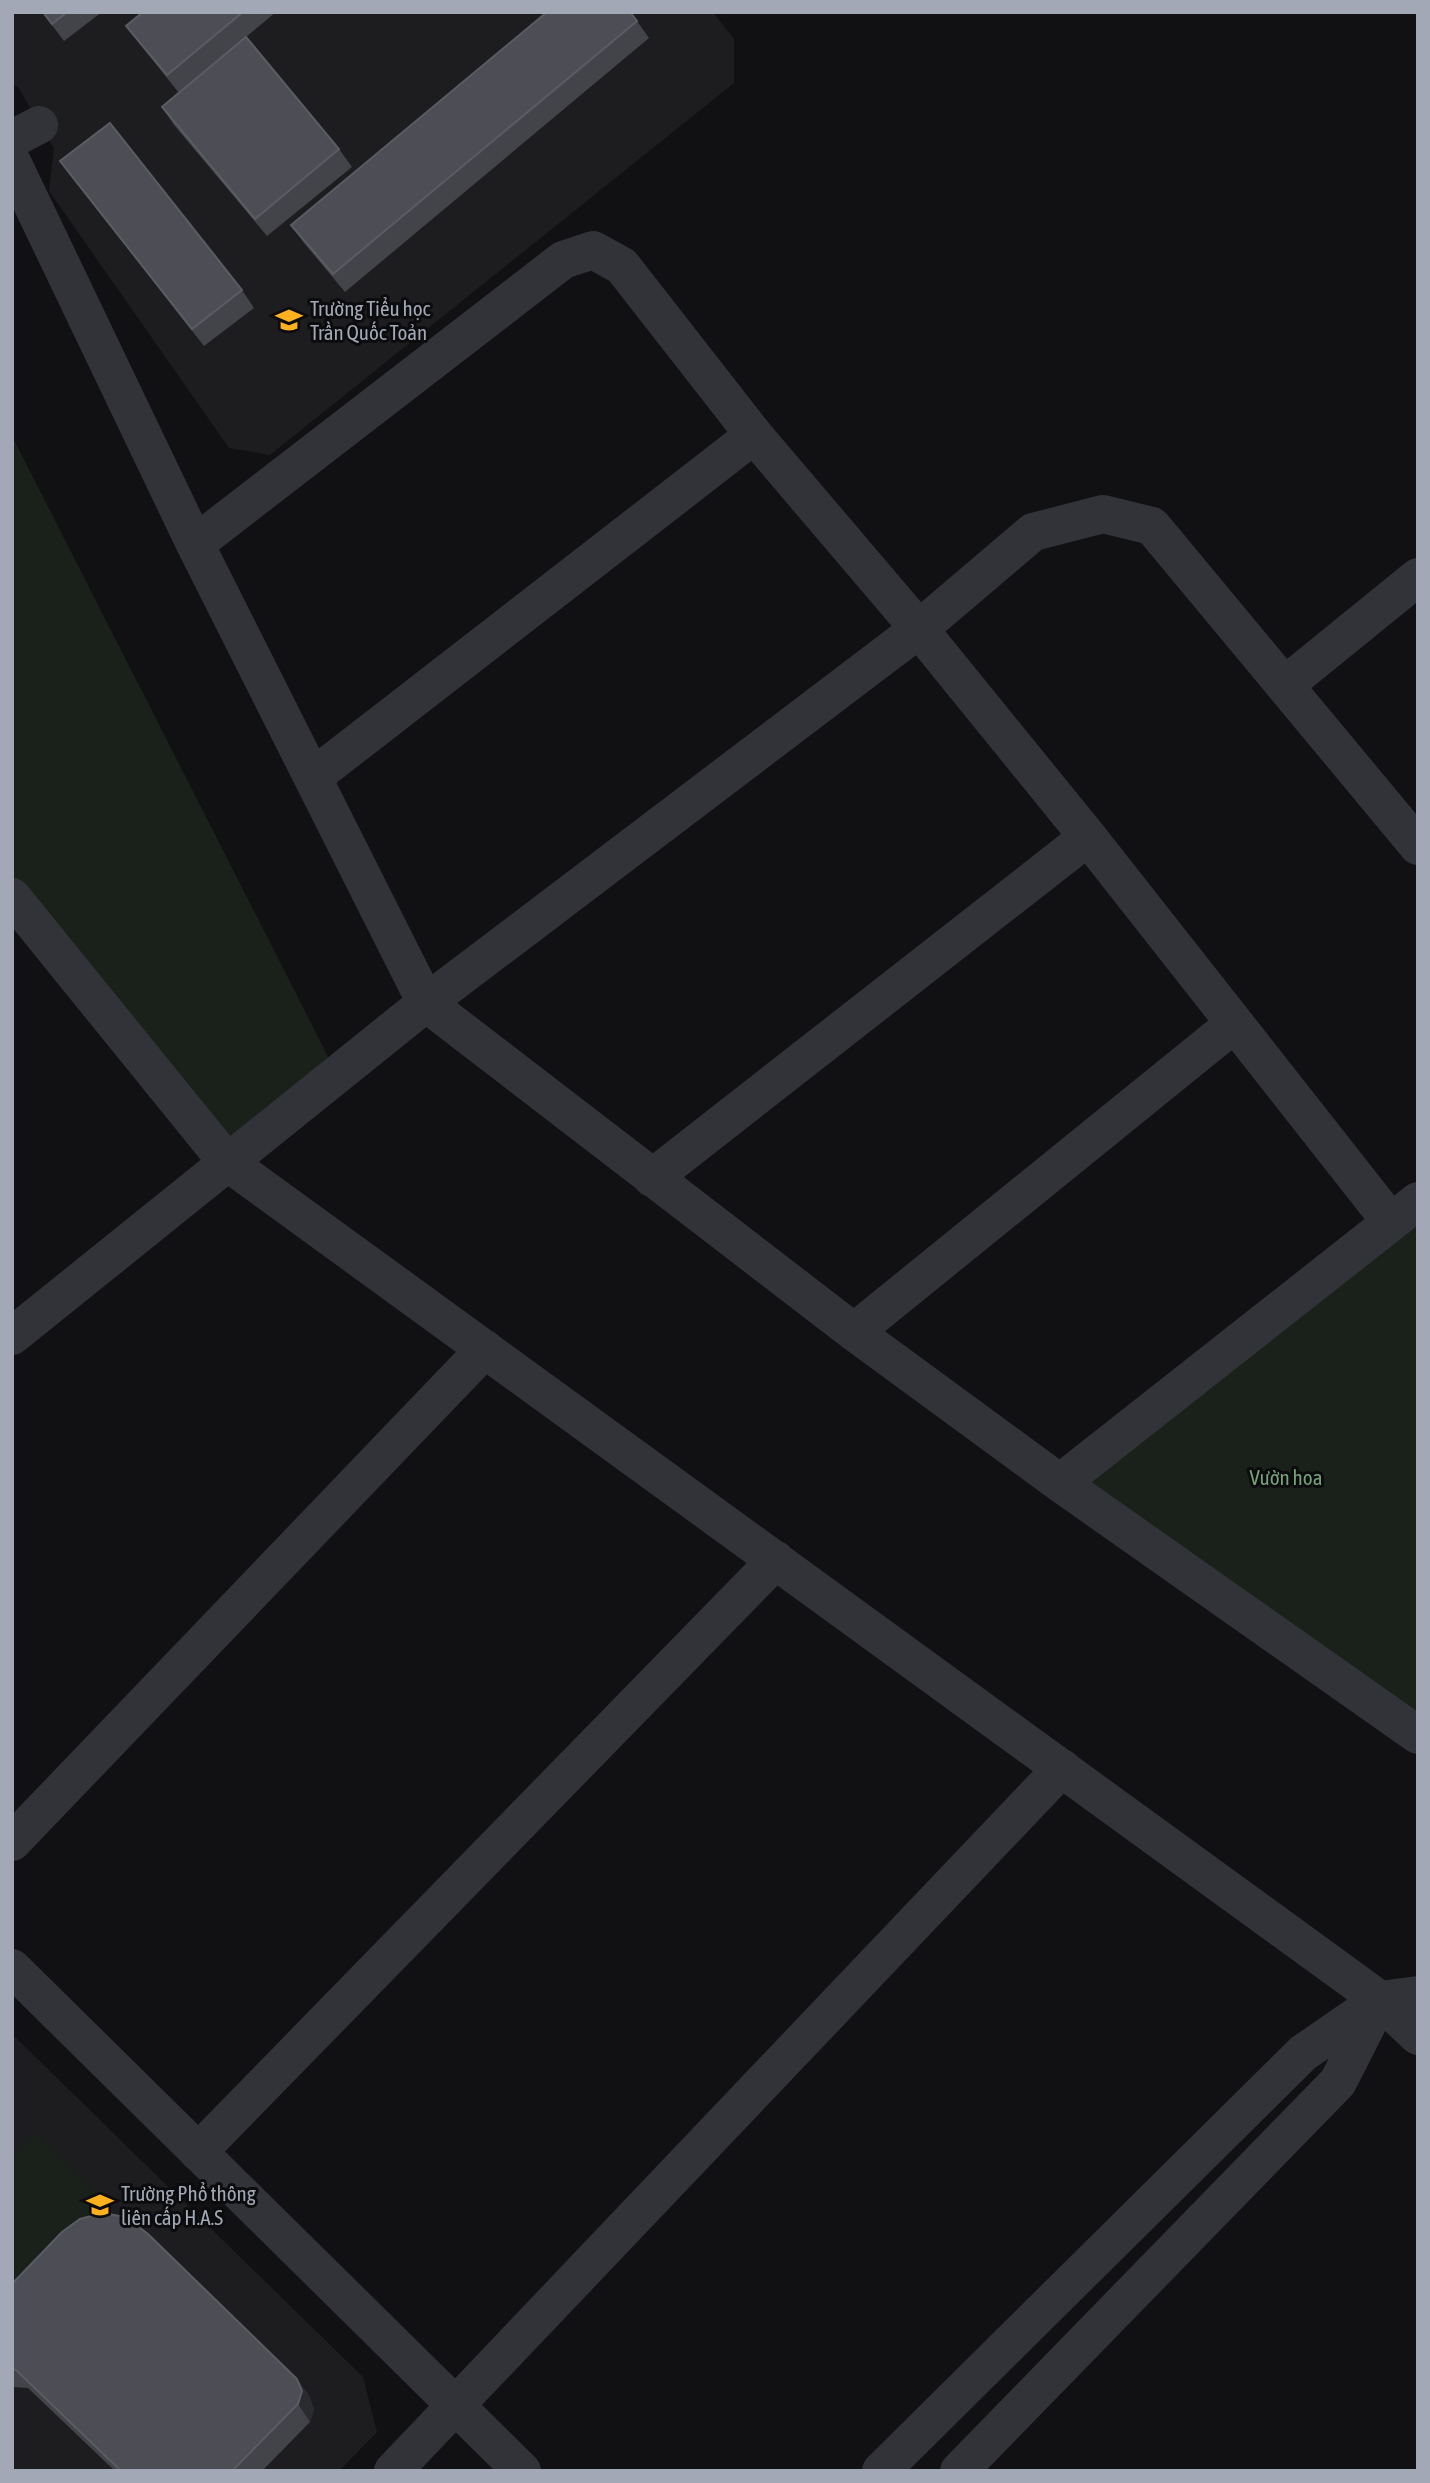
<svg xmlns="http://www.w3.org/2000/svg" width="1430" height="2483" viewBox="0 0 1430 2483" font-family="'Asap Condensed',sans-serif">
<style>
.built{fill:#1d1d20}
.green{fill:#19211a}
.lines{fill:none;stroke-linecap:round;stroke-linejoin:round}
.minor{stroke:#323338;stroke-width:38}
.wall{fill:#424449}
.shaded-wall{fill:#2a2b2f}
.building{fill:#4d4e55;stroke:#5a5c64;stroke-width:2}
.labels{text-anchor:middle;dominant-baseline:central;stroke-width:6;stroke-linejoin:round;paint-order:stroke}
.poi-label{font-size:21px;fill:#a2a8b5;stroke:#0c0c0e;text-anchor:start}
.park-label{font-size:21px;fill:#77a279;stroke:#0c0c0e}
</style>
<rect width="100%" height="100%" fill="#111113"/>
<path class="built" d="M12,12H713L734,39V83L270,455L229,448L49,191L54,148L18,87L12,85Z
M12,2034L363,2377L377,2432L339,2471H12Z"/>
<path class="green" d="M12,436L336,1072L227,1159L12,893Z
M1418,1202V1732L1064,1482Z
M37,2133L109,2205L12,2302V2158Z"/>
<g class="lines">
<path class="minor" d="M12,139L39,125
M12,162L195,544L426,1003L854,1332L1060,1483L1418,1735
M195,544L563,260L593,250L622,266L754,435L919,629L1088,837L1391,1222
M1285,685L1418,577
M313,777L754,435
M12,897L227,1162L1380,2000L1418,2036
M652,1178L1088,837
M854,1332L1234,1024
M12,1336L426,1003L919,629L1033,532L1103,514L1152,526L1418,846
M1060,1483L1418,1201
M12,1842L485,1349
M12,1968L522,2471
M198,2152L776,1560
M393,2471L1062,1768
M881,2471L1303,2053L1380,2000L1418,1995
M959,2471L1338,2082L1378,2003"/>
</g>
<path class="wall" d="M42,12H102L64,41Z
M143,12H276L246,37L339,149L352,167L267,236L174,125L162,107L179,93L139,43L126,26Z
M637,21L649,38L345,292L304,243L291,225Z
M60,161L242,290L254,308L204,346L73,179Z
M12,2284L297,2379L309,2396L314,2409L310,2422L262,2471H115L28,2388L12,2387Z"/>
<path class="shaded-wall" d="M297,2379L309,2396L314,2409L310,2422L298,2404Z"/>
<path class="building" d="M43,12H67L52,24Z
M143,12H243L167,75L126,26Z
M547,12H630L637,21L333,274L291,225Z
M246,37L339,149L255,219L162,107Z
M110,123L242,290L192,329L60,161Z
M102,2213L126,2217L148,2234L297,2379L302,2391L298,2404L232,2471H121L16,2370H12V2284L62,2232L80,2219Z"/>
<defs>
<g id="school-bare" transform="scale(2.1)"><path d="M0-5L7-2L0 1L-7-2ZM-4 1L0 2.5L4 1V4Q0 6-4 4Z" fill="#ffb01e" stroke="#0c0c0e" stroke-width="2.5" paint-order="stroke"/></g>
</defs>
<g fill-rule="evenodd">
<use href="#school-bare" x="289" y="320"/>
<use href="#school-bare" x="100" y="2205"/>
</g>
<g class="labels">
<g class="poi-label">
<text x="310" y="308">Trường Tiểu học<tspan x="310" dy="24">Trần Quốc Toản</tspan></text>
<text x="121" y="2193">Trường Phổ thông<tspan x="121" dy="24">liên cấp H.A.S</tspan></text>
</g>
<g class="park-label">
<text x="1286" y="1477">Vườn hoa</text>
</g>
</g>
<rect width="1430" height="2483" fill="none" stroke="#a2a8b5" stroke-width="28"/>
</svg>
